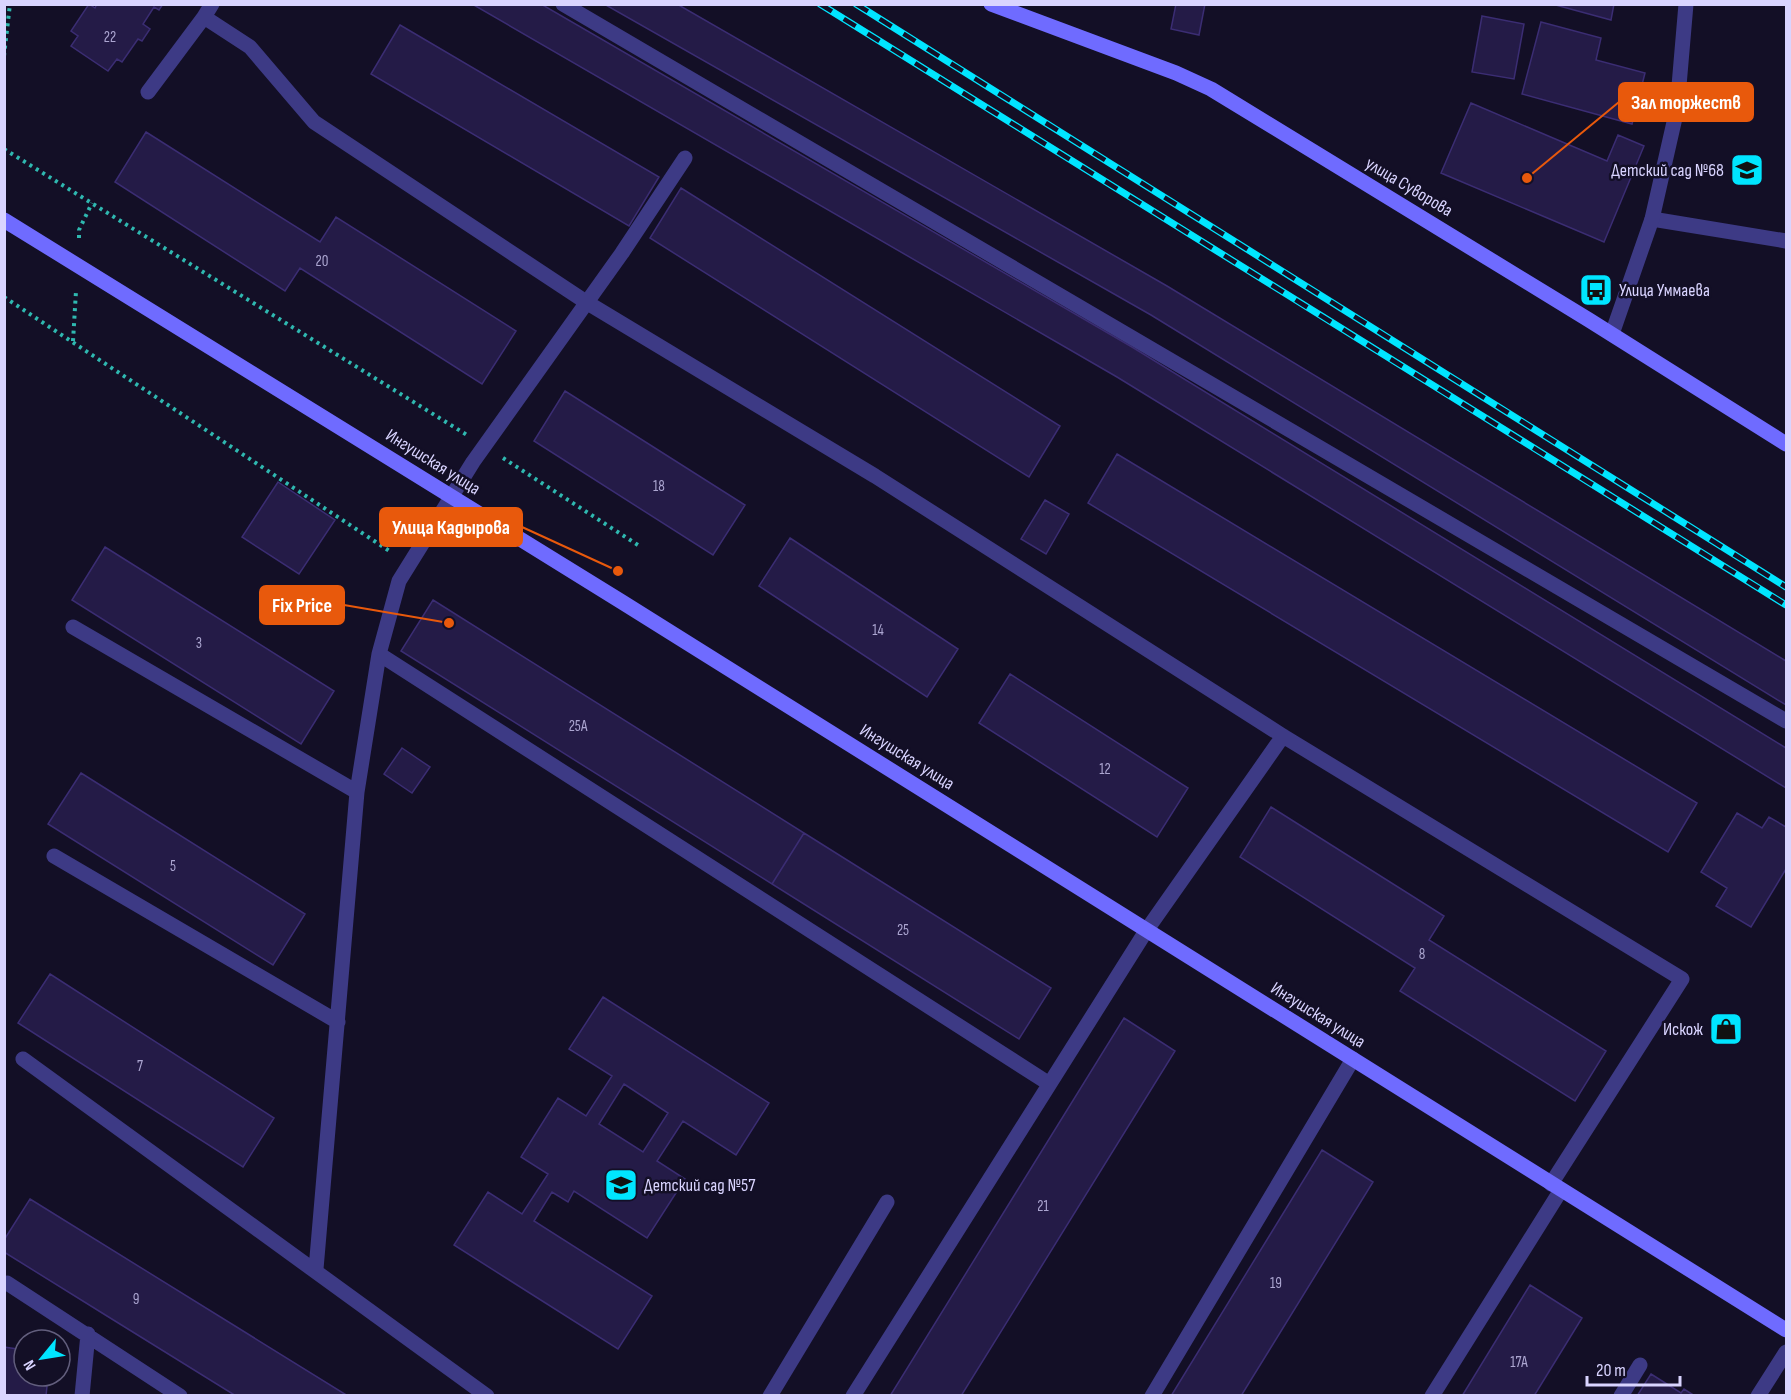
<svg xmlns="http://www.w3.org/2000/svg" width="1791" height="1400" viewBox="0 0 1791 1400" font-family="'Sofia Sans Condensed',sans-serif">
<style>
.building{fill:#241b47;stroke:#3b2d73;stroke-width:1.5;fill-rule:evenodd}
.lines{fill:none;stroke-linecap:round;stroke-linejoin:round}
.path{stroke:#2fb8b0;stroke-width:4;stroke-dasharray:3 4.5;stroke-linecap:butt}
.lane{stroke:#3d3a85;stroke-width:15}
.street{stroke:#3d3a85;stroke-width:15}
.secondary{stroke:#6f6bff;stroke-width:15}
.rail-casing{stroke:#00e5ff;stroke-width:7}
.rail{stroke:#130f26;stroke-width:4.5;stroke-dasharray:14;stroke-linecap:butt}
.labels{text-anchor:middle;dominant-baseline:central;stroke-width:5;stroke-linejoin:round;paint-order:stroke}
.number-label{font-size:15px;fill:#aca6d1}
.poi-label{font-size:18px;fill:#d9d4ff;stroke:#130f26;text-anchor:end}
.street-label{font-size:18px;fill:#d9d4ff;stroke:#130f26}
.leader{fill:none;stroke:#e8590c;stroke-width:2}
.callout-dot{fill:#e8590c;stroke:#130f26;stroke-width:2}
.callout{fill:#e8590c;stroke:#e8590c;stroke-width:2}
.callout-label{font-size:20px;text-anchor:middle;font-weight:bold;fill:#fff}
</style>
<rect width="100%" height="100%" fill="#130f26"/>
<path class="building" d="M89,4L95,8L97,4H163L159,10L154,7L143,24L150,29L142,41L138,39L122,62L117,59L108,71L71,46L78,36L71,31Z
M472,4H541L1132,347L1786,748V788L1117,377Z
M604,4H677L1167,286L1786,661V705L1151,315Z
M1176,4H1205L1199,35L1171,29Z
M1552,4H1614L1611,20Z
M1482,16L1524,24L1514,79L1472,72Z
M1541,22L1601,38L1596,60L1645,73L1632,124L1522,94Z
M400,25L659,177L629,226L371,74Z
M1471,103L1607,161L1618,135L1644,146L1604,242L1441,173Z
M146,132L320,242L336,217L516,331L482,384L300,268L285,291L115,182Z
M681,188L1060,426L1029,477L650,238Z
M565,391L745,505L713,555L534,441Z
M1117,454L1697,803L1668,852L1088,503Z
M278,482L335,520L299,574L242,537Z
M1045,500L1069,514L1046,554L1021,539Z
M790,538L958,649L927,697L759,586Z
M105,547L334,691L301,744L72,600Z
M433,600L804,833L772,884L401,651Z
M1010,674L1188,788L1157,837L979,723Z
M402,748L430,767L412,793L384,774Z
M81,773L305,914L273,965L48,824Z
M1271,807L1444,916L1429,940L1606,1051L1575,1101L1400,991L1415,968L1240,857Z
M1737,813L1762,828L1769,817L1786,827V869L1751,927L1716,906L1727,888L1701,872Z
M804,833L1051,988L1019,1039L772,884Z
M50,974L274,1118L243,1167L18,1023Z
M603,997L769,1103L736,1155L683,1121L657,1161L685,1179L647,1238L574,1191L568,1202L552,1192L534,1221L652,1296L618,1349L454,1245L488,1192L522,1214L548,1174L521,1157L558,1098L586,1116L612,1076L569,1049ZM624,1084L668,1113L643,1152L599,1124Z
M1124,1018L1175,1051L961,1396H890Z
M1322,1150L1373,1182L1241,1396H1171Z
M30,1199L348,1396H236L107,1316L4,1252V1240Z
M1530,1285L1582,1318L1534,1396H1462Z
M4,1347L24,1350V1376H48L46,1396H4Z
M1651,1374L1681,1393L1684,1389L1695,1396H1637Z"/>
<g class="lines">
<path class="path" d="M4,56L10,4
M4,149L467,435
M79,238V230L92,203
M4,297L391,552
M73,341L76,291
M503,458L641,547"/>
<path class="lane" d="M212,4L204,17L250,47L314,122L586,302L875,476L1283,736L1682,979L1551,1184
M563,4L1786,721
M148,92L204,17
M1652,219L1786,241
M73,627L357,792
M379,654L1048,1083
M54,856L338,1022
M23,1059L487,1396
M316,1269L357,792L379,654L399,581L473,462L622,253L685,158
M7,1283L180,1396
M82,1396L88,1334
M770,1396L887,1202
M853,1396L1146,931L1283,736
M1152,1396L1353,1059
M1432,1396L1561,1190
M1621,1396L1640,1365
M1758,1396L1786,1352"/>
<path class="street" d="M1612,334L1652,219L1677,109L1686,4"/>
<path class="secondary" d="M991,4L1176,73L1211,89L1589,320L1786,444
M4,220L622,602L1786,1330"/>
<g class="rail-casing">
<path id="rail" d="M820,4L1786,605
M856,4L1786,587"/>
</g>
<use href="#rail" class="rail"/>
</g>
<defs>
<g id="school-square" transform="scale(1.725)"><rect x="-9" y="-9" width="18" height="18" rx="4" fill="#00e5ff" stroke="#130f26"/><path d="M0-5L7-2L0 1L-7-2ZM-4 1L0 2.5L4 1V4Q0 6-4 4Z" fill="#111"/></g>
<g id="bus-square" transform="scale(1.725)"><rect x="-9" y="-9" width="18" height="18" rx="4" fill="#00e5ff" stroke="#130f26"/><path d="M-5-6H5V4H4V6H2V4H-2V6H-4V4H-5ZM-3.5-4V0h7V-4ZM-3.5 1.2v1.5H-2V1.2ZM2 1.2v1.5H3.5V1.2Z" fill="#111"/></g>
<g id="shop-square" transform="scale(1.725)"><rect x="-9" y="-9" width="18" height="18" rx="4" fill="#00e5ff" stroke="#130f26"/><path d="M-5-2.5h2.3a2.7 3.5 0 0 1 5.4 0H5L5.5 6h-11ZM-1.5-2.5h3a1.5 2.3 0 0 0-3 0Z" fill="#111"/></g>
</defs>
<g fill-rule="evenodd">
<use href="#school-square" x="1747" y="170"/>
<use href="#bus-square" x="1596" y="290"/>
<use href="#shop-square" x="1726" y="1029"/>
<use href="#school-square" x="621" y="1185"/>
</g>
<g class="labels">
<g class="number-label">
<text x="110" y="37">22</text>
<text x="322" y="261">20</text>
<text x="659" y="486">18</text>
<text x="878" y="630">14</text>
<text x="199" y="643">3</text>
<text x="578" y="726">25А</text>
<text x="1105" y="769">12</text>
<text x="173" y="866">5</text>
<text x="903" y="930">25</text>
<text x="1422" y="954">8</text>
<text x="140" y="1066">7</text>
<text x="1043" y="1206">21</text>
<text x="1276" y="1283">19</text>
<text x="136" y="1299">9</text>
<text x="1519" y="1362">17А</text>
</g>
<g class="poi-label">
<text x="1724" y="170">Детский сад №68</text>
<text x="1619" y="290" text-anchor="start">Улица Уммаева</text>
<text x="1703" y="1029">Искож</text>
<text x="644" y="1185" text-anchor="start">Детский сад №57</text>
</g>
<g class="street-label">
<text transform="translate(1409 187) rotate(31)">улица Суворова</text>
<text transform="translate(433 462) rotate(32)">Ингушская улица</text>
<text transform="translate(907 757) rotate(32)">Ингушская улица</text>
<text transform="translate(1318 1015) rotate(32)">Ингушская улица</text>
</g>
</g>
<path class="leader" d="M1527 178L1619 102M618 571L522 527M449 623L344 605"/>
<g class="callout-dot">
<circle cx="1527" cy="178" r="6"/>
<circle cx="618" cy="571" r="6"/>
<circle cx="449" cy="623" r="6"/>
</g>
<g class="callout">
<rect x="1619" y="83" width="134" height="38" rx="6"/>
<rect x="380" y="508" width="142" height="38" rx="6"/>
<rect x="260" y="586" width="84" height="38" rx="6"/>
</g>
<g class="callout-label">
<text x="1686" y="109">Зал торжеств</text>
<text x="451" y="534">Улица Кадырова</text>
<text x="302" y="612">Fix Price</text>
</g>
<rect width="1791" height="1400" fill="none" stroke="#d9d4ff" stroke-width="12"/>
<g transform="translate(42 1358) rotate(240)"><circle r="28" fill="#130f26" stroke="#625e7d" stroke-width="1.5"/>
<path d="M0-4.5L10 22L0 15L-10 22Z" fill="#00e5ff"/>
<text y="-9" font-size="16" font-weight="bold" text-anchor="middle" fill="#d9d4ff">N</text>
</g>
<path d="M1587 1376v9h93v-9" fill="none" stroke="#d9d4ff" stroke-width="3"/>
<text x="1596" y="1376" font-size="18" fill="#d9d4ff" stroke="#130f26" stroke-width="4.5" paint-order="stroke">20 m</text>
</svg>
